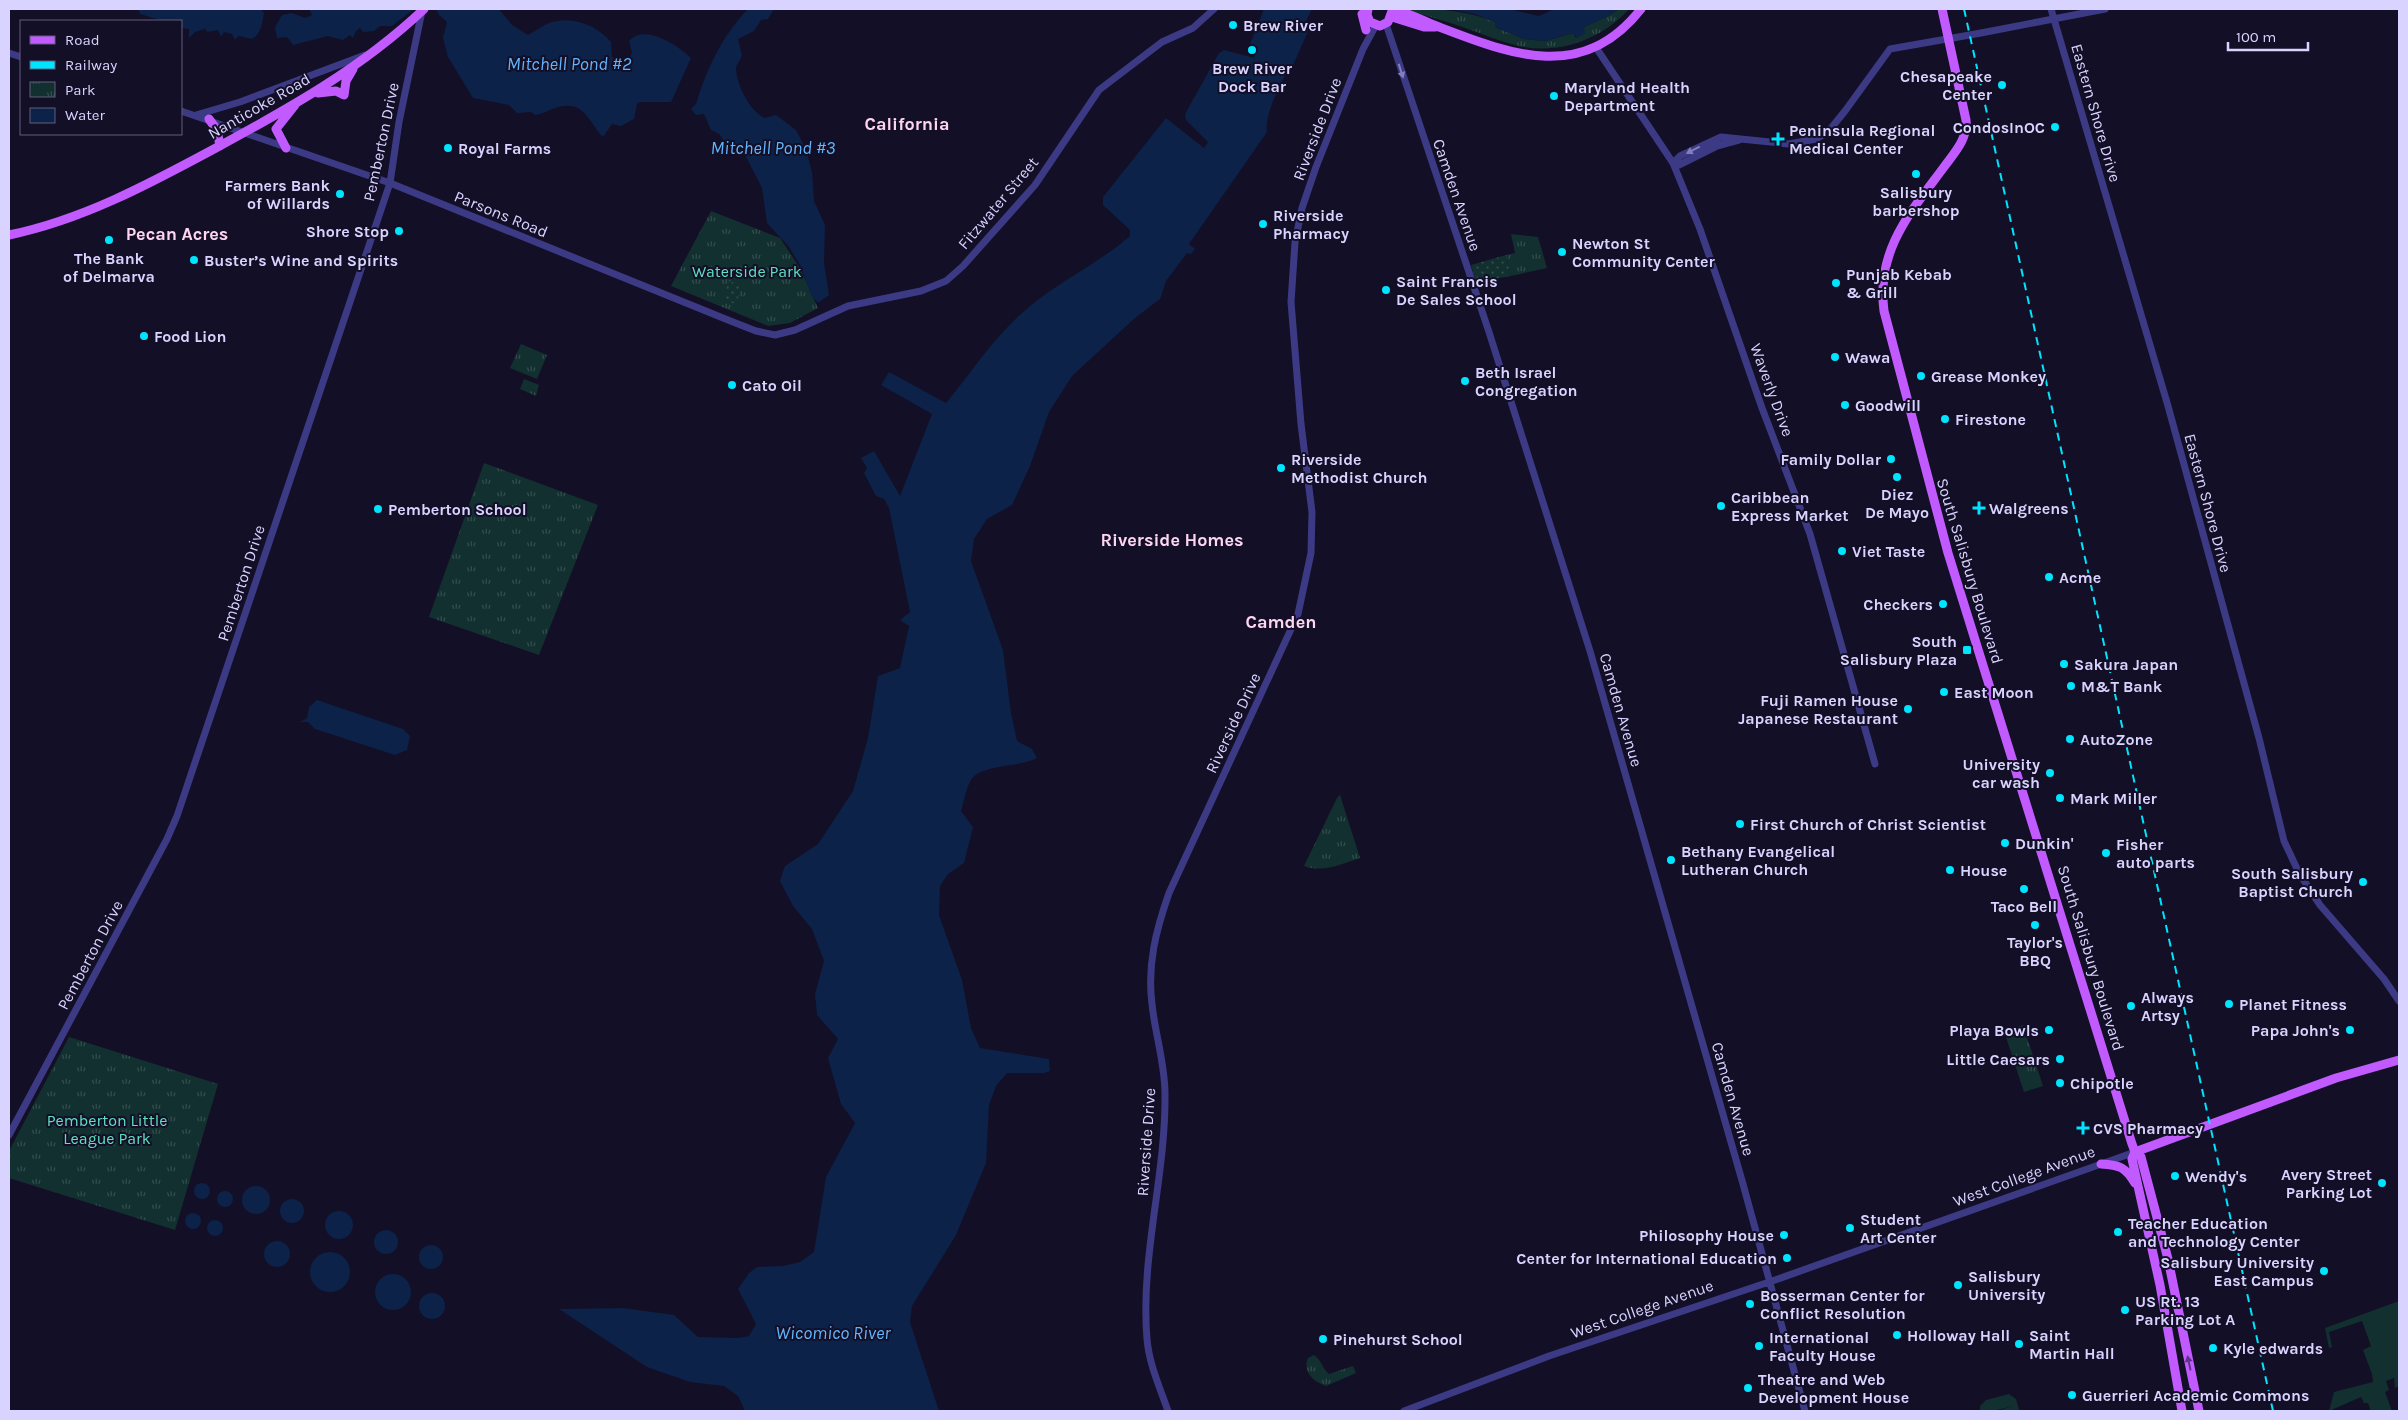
<svg xmlns="http://www.w3.org/2000/svg" width="2408" height="1420" viewBox="0 0 2408 1420" font-family="Karla,sans-serif">
<style>
.grass{fill:#12302f}
.park{fill:url(#park-tufts)}
.garden{fill:url(#garden-dots)}
.water{fill:#0c2248}
.lines{fill:none;stroke-linecap:round;stroke-linejoin:round}
.minor{stroke:#3d3a85;stroke-width:7}
.major{stroke:#c25bff;stroke-width:9}
.rail{stroke:#00e5ff;stroke-width:2;stroke-dasharray:8 6;stroke-linecap:butt}
.oneway{fill:#837fbc}
.oneway2{fill:#623188}
.poi-dot{fill:#00e5ff;stroke:#130f26;stroke-width:2}
.labels{text-anchor:middle;dominant-baseline:central;stroke-width:4;stroke-linejoin:round;paint-order:stroke}
.poi-label{font-size:16px;font-weight:bold;fill:#d9d4ff;stroke:#130f26;text-anchor:start}
.street-label{font-size:16px;fill:#d9d4ff;stroke:#130f26}
.park-label{font-size:16px;fill:#5fe0c0;stroke:#130f26}
.water-label{font-size:18px;font-style:italic;fill:#62b6ff;stroke:#130f26}
.neighbourhood-label{font-size:18px;font-weight:bold;fill:#ffd6f0;stroke:#130f26}
</style>
<defs>
<pattern id="park-tufts" width="24" height="20" patternUnits="userSpaceOnUse" patternTransform="scale(1.25)"><rect width="24" height="20" fill="#12302f"/><path d="M3 7l-1-3M5 7V3M7 7l1-3M15 17l-1-3M17 17v-4M19 17l1-3" fill="none" stroke="#344d4e"/></pattern>
<pattern id="garden-dots" width="8" height="8" patternUnits="userSpaceOnUse" patternTransform="scale(1.25)"><rect width="8" height="8" fill="#12302f"/><path d="M2 2h.1M6 6h.1" fill="none" stroke="#344d4e" stroke-width="1.8" stroke-linecap="round"/></pattern>
</defs>
<rect width="100%" height="100%" fill="#130f26"/>
<path class="grass" d="M2399,1301V1386L2395,1388L2394,1378L2386,1381L2389,1390L2385,1392L2392,1411H2371L2368,1403H2364L2361,1397L2329,1411L2334,1392L2373,1382L2372,1374L2363,1350L2371,1346L2362,1321L2329,1332L2332,1347L2329,1348L2325,1328Z
M2009,1394L2016,1399L2019,1410L1997,1411L2013,1406L1993,1411H1980V1406L1986,1400Z"/>
<path class="park" d="M1402,9C1437,9 1463,9 1495,22V27L1524,39L1545,41L1573,33L1576,38L1584,27L1606,17L1619,9H1629C1601,40 1557,56 1515,45C1499,41 1483,34 1468,29C1446,21 1424,15 1402,9Z
M711,211L780,238L800,268L818,308L790,323L768,326L671,286Z
M1511,234L1538,237L1547,268L1511,276L1506,255L1515,253Z
M521,344L547,355L537,379L510,368Z
M524,379L539,385L536,396L520,389Z
M484,463L598,505L539,655L429,617Z
M1340,795L1360,858C1341,864 1324,873 1304,866L1337,798Z
M2023,1025L2043,1086L2024,1092L2004,1031Z
M69,1037L218,1084L175,1230L9,1178V1151Z
M1314,1355C1322,1361 1322,1368 1329,1374L1353,1366L1356,1373L1326,1386C1314,1382 1302,1372 1308,1358Z"/>
<path class="garden" d="M1506,255L1511,276L1476,282L1471,265Z
M729,281L743,286L735,304L722,299Z"/>
<path class="water" d="M138,9H261L264,13C262,24 261,34 252,39L239,36L235,39L236,42L232,34L224,32L221,37L218,30L207,32L205,29L195,32L189,38V29L181,28V21H163L140,14Z
M309,9H414L392,26H380L374,31L363,32L360,28L356,31L353,38L350,35L343,40L328,36L293,45L287,37L277,38L275,27L282,15L292,13L305,18L312,15Z
M436,9H499L512,25L528,35C535,31 542,26 549,23C571,15 597,25 611,42L612,57L619,63L628,60L632,53L629,41C646,23 678,46 691,58L671,102H640L637,104L634,119L621,126L612,124L603,137C589,123 585,100 558,107C550,109 544,114 535,115L531,112L517,113L509,105L473,98L448,57L443,38L447,22L439,15Z
M748,9H774L768,19L761,20L754,31L738,39L742,56L736,67C736,84 750,112 765,118L776,115L796,130L806,149L812,172L814,201L825,225L824,263L829,295L818,303L811,295L801,267L789,247L767,223L762,188L741,147H728L719,134L711,130L704,114L696,115L691,109L696,104C707,68 722,36 748,9Z
M1264,9H1312L1306,21L1311,25L1293,65H1290C1282,83 1264,113 1267,132L1189,244L1195,249L1191,254L1187,253L1166,281L1160,299L1135,318L1072,376L1049,412L1030,466L1012,505L987,519L974,539L971,561L1003,650L1011,713L1017,741L1032,749L1037,758C1018,768 982,764 971,780C966,788 964,802 961,811L973,827L964,863L948,874L940,886L939,915L962,980L971,1028L980,1048L1049,1059L1050,1071L1044,1073H1007L996,1086L989,1105L986,1163L956,1235L912,1306L910,1322L939,1411H745L738,1396L724,1386L690,1382L647,1367L559,1309L623,1308L674,1315L698,1337L739,1338L749,1336L756,1324L738,1289L749,1273L757,1267L783,1266L800,1262L814,1252L826,1177L855,1123L841,1104L828,1058L838,1039L817,1015L815,994L824,961L812,929L793,906L780,881L785,866L818,844L853,791L868,738L878,676L900,668L909,626L900,620L910,612L889,508L884,499L876,496L864,473L867,468L861,458L874,451L900,496L932,414L881,385L889,372L946,403C973,370 996,334 1029,307C1061,280 1099,263 1130,236V230L1103,205V197L1166,118L1204,148L1208,142L1186,120L1185,114L1219,53L1224,50L1254,58L1258,47L1250,44Z
M1450,9H1509L1539,16L1554,9H1619L1606,17L1584,27L1585,33L1577,38L1573,33L1545,41L1524,39L1495,27V22L1475,14Z
M317,700L403,729L410,736L407,750L395,755L315,729L308,722H300L307,718L309,707Z
M194 1191a8 8 0 1 1 16 0a8 8 0 1 1-16 0Z
M242 1200a14 14 0 1 1 28 0a14 14 0 1 1-28 0Z
M217 1199a8 8 0 1 1 16 0a8 8 0 1 1-16 0Z
M280 1211a12 12 0 1 1 24 0a12 12 0 1 1-24 0Z
M325 1225a14 14 0 1 1 28 0a14 14 0 1 1-28 0Z
M185 1221a8 8 0 1 1 16 0a8 8 0 1 1-16 0Z
M207 1228a8 8 0 1 1 16 0a8 8 0 1 1-16 0Z
M374 1242a12 12 0 1 1 24 0a12 12 0 1 1-24 0Z
M264 1254a13 13 0 1 1 26 0a13 13 0 1 1-26 0Z
M419 1257a12 12 0 1 1 24 0a12 12 0 1 1-24 0Z
M310 1272a20 20 0 1 1 40 0a20 20 0 1 1-40 0Z
M375 1292a18 18 0 1 1 36 0a18 18 0 1 1-36 0Z
M419 1306a13 13 0 1 1 26 0a13 13 0 1 1-26 0Z"/>
<g class="lines">
<path class="minor" d="M2051,9L2168,406L2259,738L2284,841L2299,873L2320,905L2384,979L2399,1001
M1386,24L1489,332L1590,651L1743,1184L1805,1411
M1595,46L1673,163L1700,229L1762,408L1810,534L1875,764
M9,53L21,57
M181,111L390,183L733,322L756,331L775,335L795,330L848,306L921,291L946,281L963,266L1035,185L1099,90L1162,42L1193,28L1214,9
M196,115L240,102L365,55
M1673,163L1680,156L1721,137L1789,144L1816,139L1828,132L1845,111L1890,49L1981,33L2105,9
M1673,163L1679,165L1717,146L1739,140
M9,1135L167,839L177,816L390,183L399,122L422,11
M1168,1411C1160,1388 1149,1364 1147,1339C1140,1257 1166,1176 1165,1094C1165,1063 1155,1034 1152,1004C1147,965 1156,930 1169,893L1298,614L1311,553L1312,512L1301,424L1291,302L1295,242L1302,208L1316,167L1363,49L1376,25
M1404,1411L1549,1356L1775,1280L2135,1152"/>
<path class="major" d="M1368,9L1367,15L1370,22L1380,26L1388,22L1392,11
M1393,9C1409,13 1424,21 1439,27C1512,55 1583,83 1641,9
M1942,9L1966,120C1968,139 1954,153 1944,167C1910,213 1876,250 1884,311L1948,553L2132,1144L2135,1152L2141,1157L2168,1259L2199,1411
M1362,14L1366,30
M1392,17L1424,27H1435
M318,93L336,91L344,95L346,81L353,69
M209,119L217,130L220,146
M286,148L276,129L295,105
M9,235C82,220 149,184 214,149C288,109 362,68 424,9
M2135,1152L2336,1078L2399,1060
M2135,1152L2132,1159L2160,1285L2182,1411
M2101,1164C2120,1165 2125,1167 2135,1183"/>
<path class="rail" d="M1964,9L2273,1411"/>
</g>
<defs><path id="oneway-solid" d="M-6-.8H1V-3.2L6.5 0L1 3.2V.8H-6Z" transform="scale(1.25)"/></defs>
<g class="oneway">
<use href="#oneway-solid" transform="translate(1401 71) rotate(72)"/>
<use href="#oneway-solid" transform="translate(1693 150) rotate(153)"/>
</g>
<use class="oneway2" href="#oneway-solid" transform="translate(2189 1363) rotate(-102)"/>
<g class="poi-dot">
<circle cx="1233" cy="25" r="5"/>
<circle cx="1252" cy="50" r="5"/>
<circle cx="2002" cy="85" r="5"/>
<circle cx="1554" cy="96" r="5"/>
<circle cx="2055" cy="127" r="5"/>
<path d="M1775.5 131.5h5v5h5v5h-5v5h-5v-5h-5v-5h5z"/>
<circle cx="448" cy="148" r="5"/>
<circle cx="1916" cy="174" r="5"/>
<circle cx="340" cy="194" r="5"/>
<circle cx="1263" cy="224" r="5"/>
<circle cx="399" cy="231" r="5"/>
<circle cx="109" cy="240" r="5"/>
<circle cx="1562" cy="252" r="5"/>
<circle cx="194" cy="260" r="5"/>
<circle cx="1836" cy="283" r="5"/>
<circle cx="1386" cy="290" r="5"/>
<circle cx="144" cy="336" r="5"/>
<circle cx="1835" cy="357" r="5"/>
<circle cx="1921" cy="376" r="5"/>
<circle cx="1465" cy="381" r="5"/>
<circle cx="732" cy="385" r="5"/>
<circle cx="1845" cy="405" r="5"/>
<circle cx="1945" cy="419" r="5"/>
<circle cx="1891" cy="459" r="5"/>
<circle cx="1281" cy="468" r="5"/>
<circle cx="1897" cy="477" r="5"/>
<circle cx="1721" cy="506" r="5"/>
<path d="M1976.5 500.5h5v5h5v5h-5v5h-5v-5h-5v-5h5z"/>
<circle cx="378" cy="509" r="5"/>
<circle cx="1842" cy="551" r="5"/>
<circle cx="2049" cy="577" r="5"/>
<circle cx="1943" cy="604" r="5"/>
<rect x="1962" y="645" width="10" height="10" rx="2.5"/>
<circle cx="2064" cy="664" r="5"/>
<circle cx="2071" cy="686" r="5"/>
<circle cx="1944" cy="692" r="5"/>
<circle cx="1908" cy="709" r="5"/>
<circle cx="2070" cy="739" r="5"/>
<circle cx="2050" cy="773" r="5"/>
<circle cx="2060" cy="798" r="5"/>
<circle cx="1740" cy="824" r="5"/>
<circle cx="2005" cy="843" r="5"/>
<circle cx="2106" cy="853" r="5"/>
<circle cx="1671" cy="860" r="5"/>
<circle cx="1950" cy="870" r="5"/>
<circle cx="2363" cy="882" r="5"/>
<circle cx="2024" cy="889" r="5"/>
<circle cx="2035" cy="925" r="5"/>
<circle cx="2229" cy="1004" r="5"/>
<circle cx="2131" cy="1006" r="5"/>
<circle cx="2049" cy="1030" r="5"/>
<circle cx="2350" cy="1030" r="5"/>
<circle cx="2060" cy="1059" r="5"/>
<circle cx="2060" cy="1083" r="5"/>
<path d="M2080.5 1120.5h5v5h5v5h-5v5h-5v-5h-5v-5h5z"/>
<circle cx="2175" cy="1176" r="5"/>
<circle cx="2382" cy="1183" r="5"/>
<circle cx="1850" cy="1228" r="5"/>
<circle cx="2118" cy="1232" r="5"/>
<circle cx="1784" cy="1235" r="5"/>
<circle cx="1787" cy="1258" r="5"/>
<circle cx="2324" cy="1271" r="5"/>
<circle cx="1958" cy="1285" r="5"/>
<circle cx="1750" cy="1304" r="5"/>
<circle cx="2125" cy="1310" r="5"/>
<circle cx="1897" cy="1335" r="5"/>
<circle cx="1323" cy="1339" r="5"/>
<circle cx="2019" cy="1344" r="5"/>
<circle cx="1759" cy="1346" r="5"/>
<circle cx="2213" cy="1348" r="5"/>
<circle cx="1748" cy="1388" r="5"/>
<circle cx="2072" cy="1395" r="5"/>
</g>
<g class="labels">
<g class="poi-label">
<text x="1243" y="25">Brew River</text>
<text x="1252" y="68" text-anchor="middle">Brew River<tspan x="1252" dy="18">Dock Bar</tspan></text>
<text x="1992" y="76" text-anchor="end">Chesapeake<tspan x="1992" dy="18">Center</tspan></text>
<text x="1564" y="87">Maryland Health<tspan x="1564" dy="18">Department</tspan></text>
<text x="2045" y="127" text-anchor="end">CondosInOC</text>
<text x="1789" y="130">Peninsula Regional<tspan x="1789" dy="18">Medical Center</tspan></text>
<text x="458" y="148">Royal Farms</text>
<text x="330" y="185" text-anchor="end">Farmers Bank<tspan x="330" dy="18">of Willards</tspan></text>
<text x="1916" y="192" text-anchor="middle">Salisbury<tspan x="1916" dy="18">barbershop</tspan></text>
<text x="1273" y="215">Riverside<tspan x="1273" dy="18">Pharmacy</tspan></text>
<text x="389" y="231" text-anchor="end">Shore Stop</text>
<text x="1572" y="243">Newton St<tspan x="1572" dy="18">Community Center</tspan></text>
<text x="109" y="258" text-anchor="middle">The Bank<tspan x="109" dy="18">of Delmarva</tspan></text>
<text x="204" y="260">Buster’s Wine and Spirits</text>
<text x="1846" y="274">Punjab Kebab<tspan x="1846" dy="18">&amp; Grill</tspan></text>
<text x="1396" y="281">Saint Francis<tspan x="1396" dy="18">De Sales School</tspan></text>
<text x="154" y="336">Food Lion</text>
<text x="1845" y="357">Wawa</text>
<text x="1475" y="372">Beth Israel<tspan x="1475" dy="18">Congregation</tspan></text>
<text x="1931" y="376">Grease Monkey</text>
<text x="742" y="385">Cato Oil</text>
<text x="1855" y="405">Goodwill</text>
<text x="1955" y="419">Firestone</text>
<text x="1291" y="459">Riverside<tspan x="1291" dy="18">Methodist Church</tspan></text>
<text x="1881" y="459" text-anchor="end">Family Dollar</text>
<text x="1897" y="494" text-anchor="middle">Diez<tspan x="1897" dy="18">De Mayo</tspan></text>
<text x="1731" y="497">Caribbean<tspan x="1731" dy="18">Express Market</tspan></text>
<text x="1989" y="508">Walgreens</text>
<text x="388" y="509">Pemberton School</text>
<text x="1852" y="551">Viet Taste</text>
<text x="2059" y="577">Acme</text>
<text x="1933" y="604" text-anchor="end">Checkers</text>
<text x="1957" y="641" text-anchor="end">South<tspan x="1957" dy="18">Salisbury Plaza</tspan></text>
<text x="2074" y="664">Sakura Japan</text>
<text x="2081" y="686">M&amp;T Bank</text>
<text x="1954" y="692">East Moon</text>
<text x="1898" y="700" text-anchor="end">Fuji Ramen House<tspan x="1898" dy="18">Japanese Restaurant</tspan></text>
<text x="2080" y="739">AutoZone</text>
<text x="2040" y="764" text-anchor="end">University<tspan x="2040" dy="18">car wash</tspan></text>
<text x="2070" y="798">Mark Miller</text>
<text x="1750" y="824">First Church of Christ Scientist</text>
<text x="2015" y="843">Dunkin'</text>
<text x="2116" y="844">Fisher<tspan x="2116" dy="18">auto parts</tspan></text>
<text x="1681" y="851">Bethany Evangelical<tspan x="1681" dy="18">Lutheran Church</tspan></text>
<text x="1960" y="870">House</text>
<text x="2353" y="873" text-anchor="end">South Salisbury<tspan x="2353" dy="18">Baptist Church</tspan></text>
<text x="2024" y="906" text-anchor="middle">Taco Bell</text>
<text x="2035" y="942" text-anchor="middle">Taylor's<tspan x="2035" dy="18">BBQ</tspan></text>
<text x="2141" y="997">Always<tspan x="2141" dy="18">Artsy</tspan></text>
<text x="2239" y="1004">Planet Fitness</text>
<text x="2039" y="1030" text-anchor="end">Playa Bowls</text>
<text x="2340" y="1030" text-anchor="end">Papa John's</text>
<text x="2050" y="1059" text-anchor="end">Little Caesars</text>
<text x="2070" y="1083">Chipotle</text>
<text x="2093" y="1128">CVS Pharmacy</text>
<text x="2372" y="1174" text-anchor="end">Avery Street<tspan x="2372" dy="18">Parking Lot</tspan></text>
<text x="2185" y="1176">Wendy's</text>
<text x="1860" y="1219">Student<tspan x="1860" dy="18">Art Center</tspan></text>
<text x="2128" y="1223">Teacher Education<tspan x="2128" dy="18">and Technology Center</tspan></text>
<text x="1774" y="1235" text-anchor="end">Philosophy House</text>
<text x="1777" y="1258" text-anchor="end">Center for International Education</text>
<text x="2314" y="1262" text-anchor="end">Salisbury University<tspan x="2314" dy="18">East Campus</tspan></text>
<text x="1968" y="1276">Salisbury<tspan x="1968" dy="18">University</tspan></text>
<text x="1760" y="1295">Bosserman Center for<tspan x="1760" dy="18">Conflict Resolution</tspan></text>
<text x="2135" y="1301">US Rt. 13<tspan x="2135" dy="18">Parking Lot A</tspan></text>
<text x="1907" y="1335">Holloway Hall</text>
<text x="2029" y="1335">Saint<tspan x="2029" dy="18">Martin Hall</tspan></text>
<text x="1769" y="1337">International<tspan x="1769" dy="18">Faculty House</tspan></text>
<text x="1333" y="1339">Pinehurst School</text>
<text x="2223" y="1348">Kyle edwards</text>
<text x="1758" y="1379">Theatre and Web<tspan x="1758" dy="18">Development House</tspan></text>
<text x="2082" y="1395">Guerrieri Academic Commons</text>
</g>
<g class="street-label">
<text transform="translate(259 106) rotate(-30)">Nanticoke Road</text>
<text transform="translate(2096 113) rotate(74)">Eastern Shore Drive</text>
<text transform="translate(1317 129) rotate(-69)">Riverside Drive</text>
<text transform="translate(381 142) rotate(-78)">Pemberton Drive</text>
<text transform="translate(1457 195) rotate(71)">Camden Avenue</text>
<text transform="translate(998 203) rotate(-50)">Fitzwater Street</text>
<text transform="translate(501 214) rotate(22)">Parsons Road</text>
<text transform="translate(1772 390) rotate(70)">Waverly Drive</text>
<text transform="translate(2208 503) rotate(75)">Eastern Shore Drive</text>
<text transform="translate(1970 571) rotate(73)">South Salisbury Boulevard</text>
<text transform="translate(241 583) rotate(-72)">Pemberton Drive</text>
<text transform="translate(1621 710) rotate(74)">Camden Avenue</text>
<text transform="translate(1233 723) rotate(-65)">Riverside Drive</text>
<text transform="translate(90 955) rotate(-62)">Pemberton Drive</text>
<text transform="translate(2091 958) rotate(73)">South Salisbury Boulevard</text>
<text transform="translate(1733 1099) rotate(74)">Camden Avenue</text>
<text transform="translate(1146 1142) rotate(-86)">Riverside Drive</text>
<text transform="translate(2024 1176) rotate(-20)">West College Avenue</text>
<text transform="translate(1642 1309) rotate(-19)">West College Avenue</text>
</g>
<g class="park-label">
<text x="747" y="271">Waterside Park</text>
<text x="107" y="1120">Pemberton Little<tspan x="107" dy="18">League Park</tspan></text>
</g>
<g class="water-label">
<text x="569" y="64">Mitchell Pond #2</text>
<text x="773" y="148">Mitchell Pond #3</text>
<text x="833" y="1333">Wicomico River</text>
</g>
<g class="neighbourhood-label">
<text x="907" y="124">California</text>
<text x="177" y="234">Pecan Acres</text>
<text x="1172" y="540">Riverside Homes</text>
<text x="1281" y="622">Camden</text>
</g>
</g>
<rect width="2408" height="1420" fill="none" stroke="#d9d4ff" stroke-width="20"/>
<rect x="20" y="20" width="162" height="115" fill="#130f26" stroke="#625e7d"/>
<rect x="30" y="36" width="25" height="8" fill="#c25bff" stroke="#625e7d"/>
<text x="65" y="45" font-size="15" fill="#d9d4ff">Road</text>
<rect x="30" y="61" width="25" height="8" fill="#00e5ff" stroke="#625e7d"/>
<text x="65" y="70" font-size="15" fill="#d9d4ff">Railway</text>
<rect x="30" y="82" width="25" height="15" fill="url(#park-tufts)" stroke="#625e7d"/>
<text x="65" y="95" font-size="15" fill="#d9d4ff">Park</text>
<rect x="30" y="108" width="25" height="15" fill="#0c2248" stroke="#625e7d"/>
<text x="65" y="120" font-size="15" fill="#d9d4ff">Water</text>
<path d="M2228 42v8h80v-8" fill="none" stroke="#d9d4ff" stroke-width="2.5"/>
<text x="2236" y="42" font-size="15" fill="#d9d4ff" stroke="#130f26" stroke-width="4" paint-order="stroke">100 m</text>
</svg>
